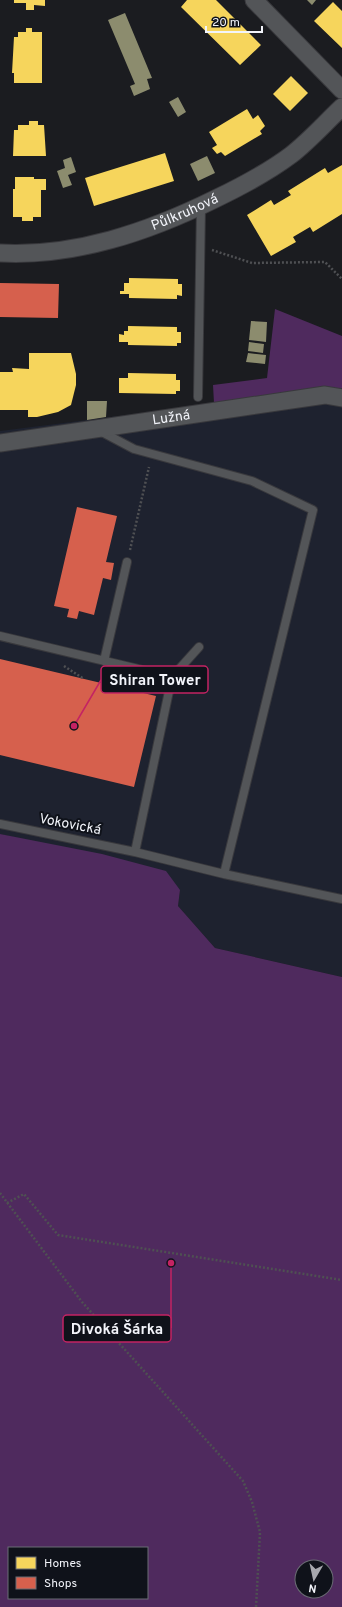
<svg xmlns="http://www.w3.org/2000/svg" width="342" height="1607" viewBox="0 0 342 1607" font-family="Overpass,sans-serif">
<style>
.built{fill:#1e222f}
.forest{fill:#4f2a5e;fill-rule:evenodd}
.homes{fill:#f6d55c}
.shops{fill:#d6604d}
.industry{fill:#8c8c6e}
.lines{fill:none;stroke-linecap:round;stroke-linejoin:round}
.service-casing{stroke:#39393d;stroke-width:10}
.minor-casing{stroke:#39393d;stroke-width:19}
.path{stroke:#4f5053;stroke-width:2.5;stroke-dasharray:2 2;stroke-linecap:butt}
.service{stroke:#535558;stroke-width:8}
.minor{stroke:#535558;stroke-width:17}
.labels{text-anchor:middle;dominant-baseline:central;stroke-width:4;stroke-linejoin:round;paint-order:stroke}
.street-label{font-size:14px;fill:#f2f4fa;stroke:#0f121a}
.leader{fill:none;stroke:#c42363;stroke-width:1.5}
.callout-dot{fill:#c42363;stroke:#0f121a;stroke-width:1.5}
.callout{fill:#0f121a;stroke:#c42363;stroke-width:1.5}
.callout-label{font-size:15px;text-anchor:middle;font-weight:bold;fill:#f2f4fa}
</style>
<rect width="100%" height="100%" fill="#1b1c20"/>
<path class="built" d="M342,388V977L215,948L178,906L180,890L17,838L0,834V431Z"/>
<path class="forest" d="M275,309L342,336V388L214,403L213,385L267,378Z
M0,834L102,854L166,871L180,890L178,906L215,948L342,977V1607H0ZM9,1548H147V1598H9ZM302,1567H326V1591H302Z"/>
<path class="homes" d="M14,0H45V6L34,5V10H26V3H14Z
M187,0H216L261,45L240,65L181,7Z
M333,2L342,11V48L314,21Z
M26,28H32V32H42V83H14V73H12L14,37H18V32H26Z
M291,76L308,93L290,111L273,94Z
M247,109L253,119L258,115L265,126L260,131L262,134L225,156L221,152L217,154L212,148L217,145L209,132Z
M29,121H38V125H44L46,156H13L14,130H18V125H29Z
M165,153L174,181L94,206L85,178Z
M342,165V214L313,232L310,227L293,237L296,242L271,256L247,215L271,200L274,205L291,195L288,191L325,168L328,173Z
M15,177H34V179H46V190H41V217H33V221H22V217H13V189H15Z
M129,278L178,279V284H182V296L177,295V299L129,298V294H120V291H124V283H129Z
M128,326L177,327V332H181V343H177V346L128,345V342H119V334L124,335V331H128Z
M29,353H71L76,374V385L71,405L58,412L37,417H28V410H0V372H13L12,368L29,369Z
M128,373L176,374V380H180V391H176V394L119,393V378H128Z"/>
<path class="shops" d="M0,283L59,284L58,318L0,317Z
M77,507L117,516L106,562L114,563L111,580L103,578L94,615L79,611L77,619L67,617L69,609L54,606Z
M0,659L156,696L134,787L0,755Z"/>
<path class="industry" d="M307,0H316L312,5Z
M125,13L152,78L147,79L150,89L134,96L130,86L135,84L108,20Z
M178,97L186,112L178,117L169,102Z
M207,156L215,173L198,181L190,164Z
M71,157L76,172L68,175L72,185L63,188L57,171L65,168L63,160Z
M251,321L267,322L266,342L249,340Z
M249,342L264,344L263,353L248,351Z
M248,353L266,355L265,364L246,362Z
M87,401H107L106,417L87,420Z"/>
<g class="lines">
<g class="service-casing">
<path id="service" d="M198,397L201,206
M100,431L134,449L252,481L313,510L224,874
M0,636L172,677L135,852
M104,661L127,562
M172,677L199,647
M0,824L135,852L224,874L342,899"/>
</g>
<g class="minor-casing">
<g id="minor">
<path d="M254,0L342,90"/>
<path id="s1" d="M0,253C75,257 148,232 215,199C242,186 267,173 291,155C309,141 325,123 342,107"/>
<path id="s2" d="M0,443L325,395L342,398"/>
</g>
</g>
<path class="path" d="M212,250L252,263L325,262L342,279
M130,550L149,467
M64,666L84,679
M0,1193L82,1302L243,1481L252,1502L260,1532L256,1607
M7,1203L24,1194L58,1235L342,1280"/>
<use href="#service" class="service"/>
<use href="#minor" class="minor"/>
</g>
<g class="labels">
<g class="street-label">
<text stroke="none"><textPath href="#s1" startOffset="191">Půlkruhová</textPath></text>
<text stroke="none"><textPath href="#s2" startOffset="173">Lužná</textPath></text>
<text transform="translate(70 825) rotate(11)">Vokovická</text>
</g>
</g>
<path class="leader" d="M74 726L101 680M171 1263L171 1328"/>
<g class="callout-dot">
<circle cx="74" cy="726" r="4"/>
<circle cx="171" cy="1263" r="4"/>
</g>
<g class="callout">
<rect x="101" y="666" width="107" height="27" rx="4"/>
<rect x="63" y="1315" width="108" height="27" rx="4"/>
</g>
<g class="callout-label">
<text x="155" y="685">Shiran Tower</text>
<text x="117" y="1334">Divoká Šárka</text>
</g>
<rect x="8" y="1547" width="140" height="52" fill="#0f121a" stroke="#6a6c74"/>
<rect x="16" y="1557" width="20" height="12" fill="#f6d55c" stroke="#6a6c74"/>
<text x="44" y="1567" font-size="12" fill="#f2f4fa">Homes</text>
<rect x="16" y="1577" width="20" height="12" fill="#d6604d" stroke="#6a6c74"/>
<text x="44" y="1587" font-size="12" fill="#f2f4fa">Shops</text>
<g transform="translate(314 1579) rotate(189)"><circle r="19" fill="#0f121a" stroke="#6a6c74"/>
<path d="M0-3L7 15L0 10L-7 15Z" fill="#a7a8ae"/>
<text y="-6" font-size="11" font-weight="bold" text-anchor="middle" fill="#f2f4fa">N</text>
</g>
<path d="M206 26v6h56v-6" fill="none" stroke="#f2f4fa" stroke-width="2"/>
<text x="212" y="26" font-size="12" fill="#f2f4fa" stroke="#0f121a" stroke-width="3" paint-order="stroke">20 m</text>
</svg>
